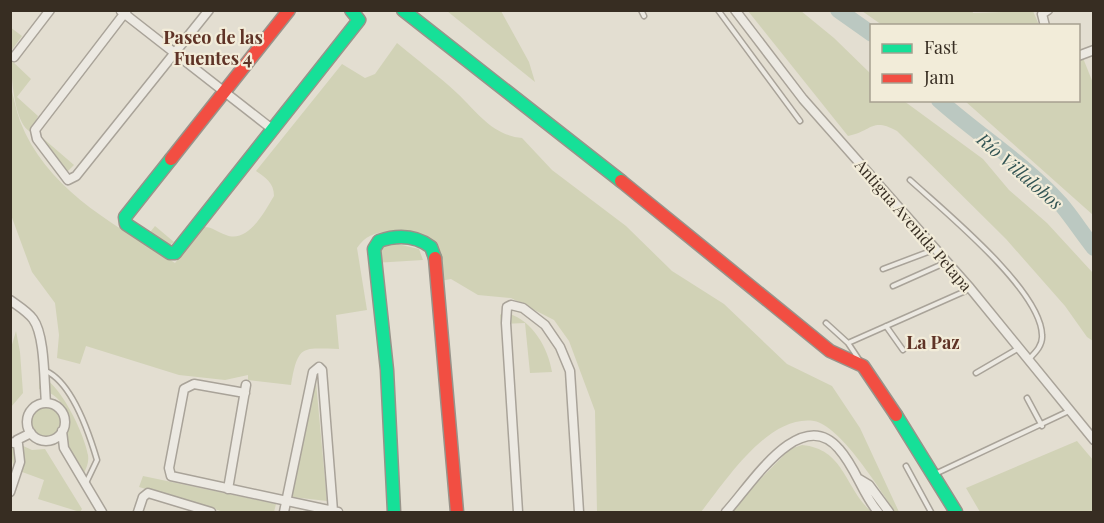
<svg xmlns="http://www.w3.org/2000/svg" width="1104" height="523" viewBox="0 0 1104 523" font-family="'Playfair Display',serif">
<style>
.green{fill:#d1d2b6}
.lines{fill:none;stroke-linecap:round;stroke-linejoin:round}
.river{stroke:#bbc8c1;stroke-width:16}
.lane-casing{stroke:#a9a399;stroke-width:7}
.street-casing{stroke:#a9a399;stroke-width:11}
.fast-casing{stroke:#98938a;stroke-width:15}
.jam-casing{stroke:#98938a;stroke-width:15}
.lane{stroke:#ece9e2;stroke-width:4}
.street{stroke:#ece9e2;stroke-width:8}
.fast{stroke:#16e098;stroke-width:12}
.jam{stroke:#f24e42;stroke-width:12}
.labels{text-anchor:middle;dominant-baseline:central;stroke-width:4.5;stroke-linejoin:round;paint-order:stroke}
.street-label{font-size:16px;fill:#372d22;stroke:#f2ecd9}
.neighbourhood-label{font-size:18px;font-weight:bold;fill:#5f3326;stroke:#f2ecd9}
.water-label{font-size:18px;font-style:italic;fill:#335554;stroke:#f2ecd9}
</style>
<rect width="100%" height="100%" fill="#e3ded1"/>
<path class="green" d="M972,10L973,13L1033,11L1039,25H882L862,11Z
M447,11H501L529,62L535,82Z
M748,11H801L834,38L871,74L872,100L904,101L983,159L1009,190L1047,223L1093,273V341L1087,337L1065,306L1006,239L897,131C872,117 872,131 848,136Z
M10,27L22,36L11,51V60L31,79L17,97L38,116L31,132C9,121 11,49 10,27Z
M397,43C417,60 439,76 458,94C478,113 492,135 522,138L552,170L626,226L672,271L724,304L787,364L832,386L860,428L899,512H895C880,490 841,426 814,421C768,414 725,482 701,512H597L595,411L569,341L554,320L511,298L478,295L451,279L440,281L434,247C409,236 376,220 357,248L367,310L336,315L339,349C304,349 298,342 291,385L248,380V375L225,380L179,375L86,346L80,364L57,358L59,335L55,303L32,272L11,215L10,85C14,97 16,110 20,121C47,191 116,225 175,263L204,227C213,227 217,232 226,235C248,244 265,211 274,196C274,183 266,178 256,171L342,64L365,78L375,74Z
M1083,58L1093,83V215L965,101L1078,100L1079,60Z
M38,134L74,165L66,173Z
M155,226L174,242L168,246L147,236Z
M393,243L419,249L423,260L374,263L377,246Z
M503,312C531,317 548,347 552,372L530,373L525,323L501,324L500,315Z
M16,331L20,352L23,393L11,407V348Z
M311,368L315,372L327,501L292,497L308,372Z
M39,376C59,380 85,435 88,455C89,462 87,467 84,473L60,439C75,418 63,394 39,389Z
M29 422a17 17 0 1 1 34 0a17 17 0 1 1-34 0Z
M1077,441L1093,460V512H980L966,488Z
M21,445L32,450L45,449L82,509L80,512L38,499L44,480L14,469L10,448Z
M802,445C845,449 844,488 872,512H728L790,449Z
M143,476L276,504L274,512H224L139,487Z"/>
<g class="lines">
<path class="river" d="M838,10L872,34
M939,100C978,135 1025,164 1060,203C1072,217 1082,233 1094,248"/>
<g class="lane-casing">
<path id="lane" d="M641,10L644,16
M718,10L800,121
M910,180C944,211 1041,290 1042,335C1043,345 1036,352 1029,359
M883,269L936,249
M893,286L947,262
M826,323L848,343
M886,326L903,350
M860,361L848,343L970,289
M46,371C72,383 89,433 97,460L86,483
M976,373L1019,348
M1027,398L1042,426
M906,466L931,512
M935,474L1069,411"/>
</g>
<g class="street-casing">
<path id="street" d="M127,10L35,130L37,139L68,180L76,176L209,10
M735,10L803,99L970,288L1094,440
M121,11L272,129
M1045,26L1042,14L1048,10
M1078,56L1094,50
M14,57L50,10
M10,300C18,306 27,311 33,319C45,335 44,381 46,403
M245,393L194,384L184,389L169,468L171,476L338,512
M27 422a19 19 0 1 1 38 0a19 19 0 1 1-38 0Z
M62,431L64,448L102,512
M10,442L18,444L17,440L31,433
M859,479L869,485L889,512
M228,489L246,385
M10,492L20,462L18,444
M138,512L143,497L148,493L211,512
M284,512L313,372L319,367L322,370L333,511
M518,512L506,323L507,307L511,305L523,308L545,325L560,347L570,371L579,512
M726,512C749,488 800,403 839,449C856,468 862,493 878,512"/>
</g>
<g class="fast-casing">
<path id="fast" d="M403,10L621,181
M171,159L125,217L126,224L170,253H175L359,20L351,10
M896,415L956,512
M394,512L387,370L374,249L379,241C397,235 415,235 431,247L435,258"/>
</g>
<g class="jam-casing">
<path id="jam" d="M171,159L289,10
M621,181L830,351L863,366L896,415
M435,258L457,512"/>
</g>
<use href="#lane" class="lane"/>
<use href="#street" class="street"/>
<use href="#fast" class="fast"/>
<use href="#jam" class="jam"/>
</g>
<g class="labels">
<g class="street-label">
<text transform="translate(914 225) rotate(49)">Antigua Avenida Petapa</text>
</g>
<g class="neighbourhood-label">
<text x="213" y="37">Paseo de las<tspan x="213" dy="21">Fuentes 4</tspan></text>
<text x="933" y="342">La Paz</text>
</g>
<g class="water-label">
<text transform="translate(1020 171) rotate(41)">Río Villalobos</text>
</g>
</g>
<rect width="1104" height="523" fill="none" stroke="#372d22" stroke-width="24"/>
<rect x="870" y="24" width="210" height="78" fill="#f2ecd9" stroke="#a7a090" stroke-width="1.5"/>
<rect x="882" y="44" width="30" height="9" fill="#16e098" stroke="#a7a090" stroke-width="1.5"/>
<text x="924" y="54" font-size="18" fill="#372d22">Fast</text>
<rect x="882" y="74" width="30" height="9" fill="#f24e42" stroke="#a7a090" stroke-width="1.5"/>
<text x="924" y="84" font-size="18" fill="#372d22">Jam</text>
</svg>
